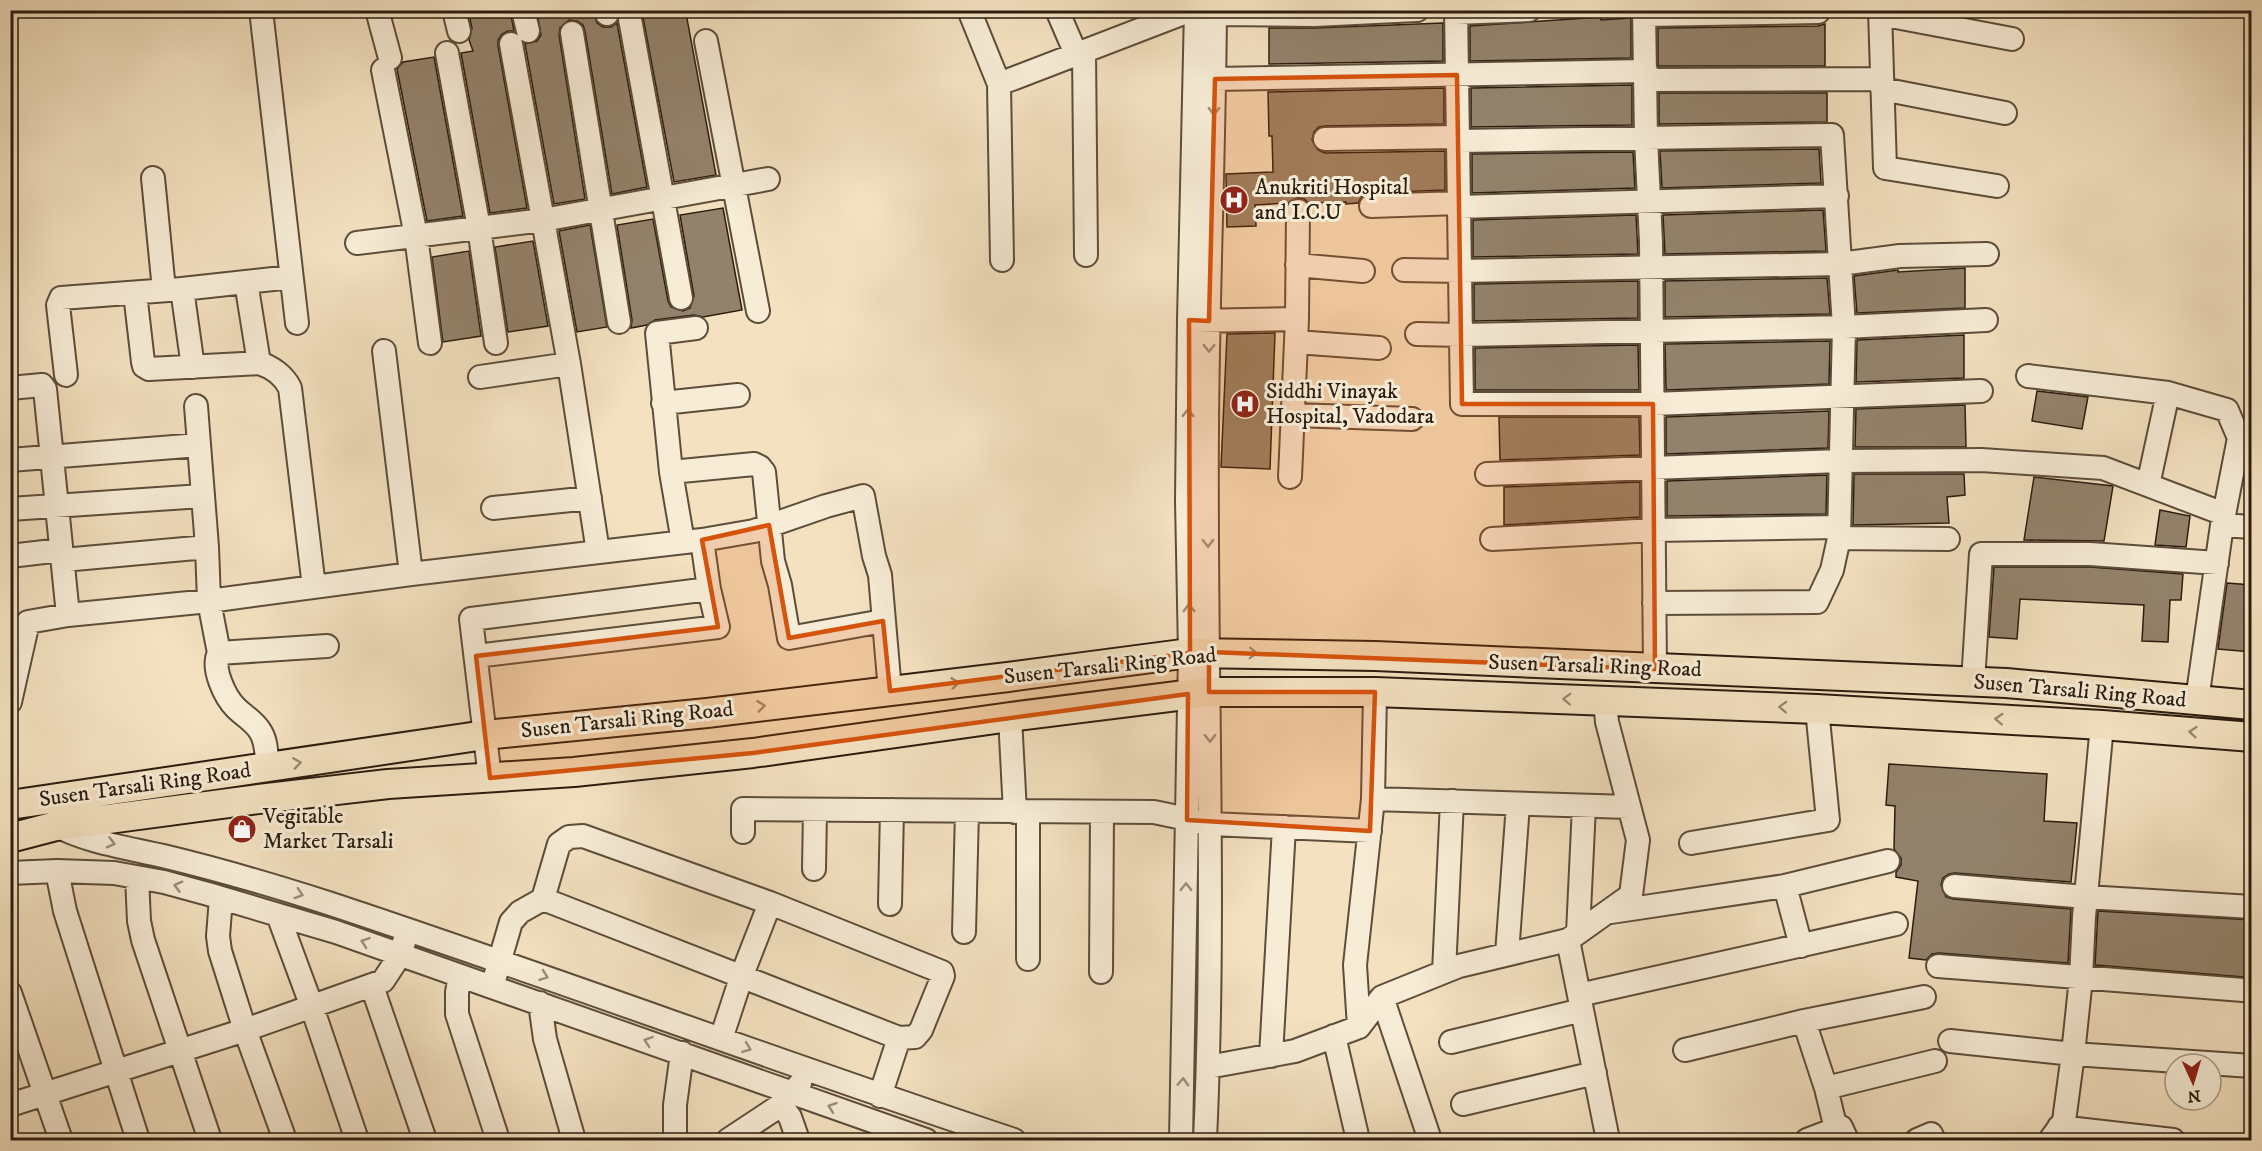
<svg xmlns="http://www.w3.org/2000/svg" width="2262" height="1151" viewBox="0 0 2262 1151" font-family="'IM FELL DW Pica',serif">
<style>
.water{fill:#af9e84;stroke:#7a6a55;stroke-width:1.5}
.building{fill:#93826b;stroke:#2b1c0f;stroke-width:1.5}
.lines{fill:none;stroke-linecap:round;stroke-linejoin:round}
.minor-casing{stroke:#5d4d3b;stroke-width:26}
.major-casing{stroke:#2b1c0f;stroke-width:32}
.minor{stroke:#f7ecd6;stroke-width:22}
.major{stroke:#f3e1c0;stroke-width:28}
.oneway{stroke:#9b8e7c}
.oneway2{stroke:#998870}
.marked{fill:#d5530c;fill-opacity:0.2;stroke:#d5530c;stroke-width:4.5;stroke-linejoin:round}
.labels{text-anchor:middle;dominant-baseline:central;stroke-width:6;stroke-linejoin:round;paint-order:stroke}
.poi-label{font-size:22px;fill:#2b1c0f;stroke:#f7ecd6;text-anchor:start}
.street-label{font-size:22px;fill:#2b1c0f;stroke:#f7ecd6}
</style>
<rect width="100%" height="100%" fill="#f3e1c0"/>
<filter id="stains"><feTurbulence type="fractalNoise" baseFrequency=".00333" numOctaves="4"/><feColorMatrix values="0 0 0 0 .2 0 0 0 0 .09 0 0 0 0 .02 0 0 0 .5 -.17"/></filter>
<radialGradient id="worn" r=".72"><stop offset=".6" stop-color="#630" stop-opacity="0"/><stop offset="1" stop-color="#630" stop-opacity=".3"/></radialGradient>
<path class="water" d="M11,10L19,11L11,56L10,11Z"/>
<path class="building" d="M468,10H510L514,31H508L502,34L498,40V46L527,208L490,213L461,53L473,51L469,40L472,28Z
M544,10H593L597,23L603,27H611L617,23L647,187L612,194L585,31L583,25L577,21L569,20L560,28L559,35L585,199L554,204L525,44L537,41L541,35L537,12Z
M640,10H673L674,15L686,13L716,175L674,182L643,17Z
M1601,17V20L1631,18V58L1470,61V26Z
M1443,23V61L1269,64V28H1315Z
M1825,24V66H1658V28L1818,26Z
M434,57L463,216L427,221L397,69L403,62Z
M1632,85V125L1471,127V88Z
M1444,88V124L1325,126L1319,127L1314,132L1312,140L1318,150L1325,153L1445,151V190L1371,193L1363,195L1358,203L1346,204V202L1309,203L1304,199L1298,198L1288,203L1255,205L1256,226L1227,227L1226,174L1273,172L1272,136H1269L1268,92Z
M1659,93H1827V122L1659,124Z
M1819,149L1821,183L1662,188L1660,151Z
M1633,152L1635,188L1472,193V154Z
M723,208L742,310L703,317L694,315L655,320L647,325L631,328L632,320L617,225L653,219L668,301L671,307L683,311L690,308L694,296L680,215Z
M1823,210L1826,251L1665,254L1663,215Z
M1636,215L1638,254L1473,257V220Z
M590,225L607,327L577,332L559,231Z
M533,241L548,326L508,332L495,247Z
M469,251L481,336L443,342L432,257Z
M1965,268V308L1857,313L1854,276L1898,270V272Z
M1827,278L1830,314L1665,317V281Z
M1638,281V318L1474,321V284Z
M1275,333L1270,469L1221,467L1227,334Z
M1964,335V378L1856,382L1857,340Z
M1830,341L1829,384L1666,390L1665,344Z
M1638,345L1639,390H1475V348Z
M2037,391L2088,397L2082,429L2032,421Z
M1965,405L1966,447H1855L1856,409Z
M1829,411L1828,448L1666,454V417Z
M1499,417H1639L1640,455L1500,460Z
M1854,474H1964L1965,495L1947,497L1949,523L1853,525Z
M1827,475L1826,514L1667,516V481Z
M2034,477L2113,486L2104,541L2024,540Z
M1640,482V517L1504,525V487Z
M2160,510L2190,516L2186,547L2155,545Z
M1994,567H2090L2183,574L2181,600H2170L2168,642L2142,641L2144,605L2020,599L2017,639L1989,637Z
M2227,583L2252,585V652L2218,649Z
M1889,764L2047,774L2044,821L2077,823L2071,882L1955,873L1949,874L1943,878L1941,885L1946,897L1953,899L2071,909L2068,963L1939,953L1932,954L1926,960L1909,958L1918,881L1896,877V872L1901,865V858L1894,849L1895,806L1886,805Z
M2098,911L2252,920V980L2244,977L2095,965Z"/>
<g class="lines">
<g class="minor-casing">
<path id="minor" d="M261,10L297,323
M377,10L390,58
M454,10L459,31
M523,10L528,31
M606,10L607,14
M969,10L999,84
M1057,10L1076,54
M1456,10L1462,404H1653L1981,391
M1644,10L1646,138L1651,242L1655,669
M1880,10L1885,168L1997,186
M1456,13L1529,10
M1215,14L1314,15L1417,10
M1880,14L2012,39
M1644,15L1818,12
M630,19L681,298
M572,33L619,322
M706,41L758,311
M1084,51L1086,255
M447,53L479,228L496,343
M383,70L416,236L430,343
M1215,79L1646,71
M1646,80L1882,79
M1882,89L2005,113
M1325,139L1458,137
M1458,141L1832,135L1844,327L1839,538L1832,570L1817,602L1654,603
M153,178L164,290
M1371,206L1459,203
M1459,207L1837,196
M357,243L543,220L511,44
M1002,260L999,84L1181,14
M1297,265L1363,271
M1404,270L1460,271L1840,264L1900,256L1987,254
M246,282L259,363
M182,289L193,367
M135,293L143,362L144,366L149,369L259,363C272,367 284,376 290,388L314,587
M1297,319L1298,211
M1195,321L1297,319L1290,477
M1417,334L1461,335L1844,327L1986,320
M1296,342L1379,348
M384,351L411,574
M66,375L58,305L61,298L182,289L291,277
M2028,376L2168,393L2227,410L2239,438L2222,525L2197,700
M480,377L569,364
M10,388L42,385L45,389L68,615
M663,403L738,395
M196,406L207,547L209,601L219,653L327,646
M1293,415L1412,419
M10,460L199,445
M671,472L754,464L760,467L764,472L773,561L780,585L789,638L883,621
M1487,474L1841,461L1981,460L2103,468L2224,514
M2148,485L2168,393
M493,508L590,498
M10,509L202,496
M2222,525L2252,527
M1839,538L1948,539
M1492,539L1654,530L1839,527
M683,542L671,472L657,333L696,328
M598,552L569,364L543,220L768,179
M10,556L61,550
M63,560L207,547
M219,653C211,668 225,697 236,708C244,716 254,721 260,731C267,741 266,755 268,767
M476,656L718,627L709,589
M1973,682L1981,554H2090L2217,563
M10,702L28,622L68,615L209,601L411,574L702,540L754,531L826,506L863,496L874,556L880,575L890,691
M1010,717L1015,812
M490,778L471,619L709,589L702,540
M1373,799L1375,692
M55,825C89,843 130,848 167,857C221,870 275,886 328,903C558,979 784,1064 1014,1140
M743,832V809L1154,812L1211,824L1370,831
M1691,843L1828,820L1817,709
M814,869L815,810
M57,871L65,911L138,1140
M10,873L57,871L114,873L164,882L208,894L336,932L926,1140
M137,877L139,921L143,940L210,1140
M1785,886L1888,861
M1954,886L2086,897L2252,907
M221,898L218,936L220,951L245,1030L285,1140
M890,904L892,810
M1611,912L1785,886L1801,946
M278,915L312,1007L357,1140
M964,932L967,811
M1578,933L1584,806
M1568,940L1608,1140
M1507,954L1518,804
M1028,959V812
M1938,966L2243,990
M1101,972L1102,812
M1444,972L1452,801
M460,976L457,992V1014L498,1140
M372,986L425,1140
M492,987L511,922L520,912L543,899L899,1038L915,1037L921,1030L943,976L942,972L770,903L583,836L569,837L559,844L543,899
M10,993L61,1140
M1579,995L1896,924
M1382,997L1430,1140
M540,1003L545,1039L574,1140
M1804,1021L1924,997
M1359,1027L1355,965L1373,799L1629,807
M1334,1036L1358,1140
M721,1039L742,975L770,903
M1950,1041L2073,1054L2252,1066
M1451,1042L1582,1010
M1685,1050L1804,1021L1826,1088
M1271,1056L1284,827
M1208,1067L1295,1051L1359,1027L1382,997L1459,966L1568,940L1631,895L1638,840L1607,722L1605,701
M880,1096L899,1038
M1463,1104L1595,1073
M10,1105L245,1030L383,981L400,955L404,942
M781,1105L790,1117L798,1140
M2059,1127L2173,1140
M1836,1129L1826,1088L1935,1061
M675,1140V1105L682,1053
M728,1140L781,1105L800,1084
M1181,1140L1190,653L1187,500L1189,320L1196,10
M1205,1140C1216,902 1205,664 1207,425C1208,287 1214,149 1215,10
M1807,1140L1841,1127L1847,1140
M1917,1140L1931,1134L1934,1140
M2050,1140L2064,1121L2073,1054L2081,978L2084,917L2102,725"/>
</g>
<g class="major-casing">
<path id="major" d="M10,805L485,735L707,713L1008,677L1190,653L1375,656L2006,683L2252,705
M10,838L56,826L259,799L388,784L574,772L753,753L1010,717L1209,692H1375L1817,709L2102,725L2252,737"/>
</g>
<use href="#minor" class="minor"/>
<use href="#major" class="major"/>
</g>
<defs><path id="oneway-chevron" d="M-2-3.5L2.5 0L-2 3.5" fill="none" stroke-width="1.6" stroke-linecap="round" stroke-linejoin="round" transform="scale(1.5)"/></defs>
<g class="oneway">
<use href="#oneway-chevron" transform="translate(1214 111) rotate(91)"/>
<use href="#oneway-chevron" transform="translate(1209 348) rotate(91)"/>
<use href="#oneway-chevron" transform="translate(1188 413) rotate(-90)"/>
<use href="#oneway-chevron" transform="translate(1208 543) rotate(89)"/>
<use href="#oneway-chevron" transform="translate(1189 608) rotate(-91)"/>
<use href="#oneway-chevron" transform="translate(1210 738) rotate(89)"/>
<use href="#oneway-chevron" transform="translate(111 843) rotate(14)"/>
<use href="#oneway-chevron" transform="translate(178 886) rotate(-165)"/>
<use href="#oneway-chevron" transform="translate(1186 887) rotate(-89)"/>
<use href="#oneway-chevron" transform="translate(299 894) rotate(18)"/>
<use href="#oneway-chevron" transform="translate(365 942) rotate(-161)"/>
<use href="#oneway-chevron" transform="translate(544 976) rotate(20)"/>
<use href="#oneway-chevron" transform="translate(648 1041) rotate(-161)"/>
<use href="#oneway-chevron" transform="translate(747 1048) rotate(20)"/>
<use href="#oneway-chevron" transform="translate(1183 1082) rotate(-88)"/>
<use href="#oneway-chevron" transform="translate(832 1107) rotate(-161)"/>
</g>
<g class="oneway2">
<use href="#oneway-chevron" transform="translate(1253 653) rotate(2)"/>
<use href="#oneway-chevron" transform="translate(955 683) rotate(-7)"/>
<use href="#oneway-chevron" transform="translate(1567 699) rotate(-178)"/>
<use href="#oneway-chevron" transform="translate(761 706) rotate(-7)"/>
<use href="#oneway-chevron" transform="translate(1783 707) rotate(-178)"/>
<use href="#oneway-chevron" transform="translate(1999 719) rotate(-177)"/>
<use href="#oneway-chevron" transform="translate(2193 732) rotate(-175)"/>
<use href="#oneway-chevron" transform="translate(297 763) rotate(-8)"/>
</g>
<path class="marked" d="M1457,75L1462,404H1653L1655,669L1209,652V692H1375L1370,831L1187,820L1188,694L753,753L490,778L476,656L718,627L702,540L769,525L789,638L883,621L890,691L1190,653L1189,320L1209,321L1215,79Z"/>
<defs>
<g id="hospital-disc" transform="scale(1.5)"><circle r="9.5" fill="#8f2418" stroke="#f7ecd6"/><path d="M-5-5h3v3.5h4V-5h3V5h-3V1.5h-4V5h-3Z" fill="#fff"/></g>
<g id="shop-disc" transform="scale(1.5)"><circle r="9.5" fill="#8f2418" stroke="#f7ecd6"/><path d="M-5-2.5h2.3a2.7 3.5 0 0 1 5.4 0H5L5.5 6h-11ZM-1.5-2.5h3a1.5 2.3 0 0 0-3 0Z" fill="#fff"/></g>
</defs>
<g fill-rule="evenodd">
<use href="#hospital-disc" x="1234" y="200"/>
<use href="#hospital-disc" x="1245" y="404"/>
<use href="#shop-disc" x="242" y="829"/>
</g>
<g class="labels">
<g class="poi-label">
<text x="1255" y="187">Anukriti Hospital<tspan x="1255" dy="25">and I.C.U</tspan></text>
<text x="1266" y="391">Siddhi Vinayak<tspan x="1266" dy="25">Hospital, Vadodara</tspan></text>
<text x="263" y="816">Vegitable<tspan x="263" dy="25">Market Tarsali</tspan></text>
</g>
<g class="street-label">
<text transform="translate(1110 666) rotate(-6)">Susen Tarsali Ring Road</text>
<text transform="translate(1595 666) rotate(2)">Susen Tarsali Ring Road</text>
<text transform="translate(2080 691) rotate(5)">Susen Tarsali Ring Road</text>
<text transform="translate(627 720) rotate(-6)">Susen Tarsali Ring Road</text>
<text transform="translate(145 785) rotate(-8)">Susen Tarsali Ring Road</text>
</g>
</g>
<rect width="2262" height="1151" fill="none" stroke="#f3e1c0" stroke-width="36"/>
<rect x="12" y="12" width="2238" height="1127" fill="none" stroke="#2b1c0f" stroke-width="3"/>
<rect x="18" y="18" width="2226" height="1115" fill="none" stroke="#2b1c0f" stroke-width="1.5"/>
<g transform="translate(2193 1082) rotate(176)"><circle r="28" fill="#f7ecd6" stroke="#a59986" stroke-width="1.5"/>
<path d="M0-4.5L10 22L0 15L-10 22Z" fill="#8f2418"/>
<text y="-9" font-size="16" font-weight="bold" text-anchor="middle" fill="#2b1c0f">N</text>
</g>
<rect width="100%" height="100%" filter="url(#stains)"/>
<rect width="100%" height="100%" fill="url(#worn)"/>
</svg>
